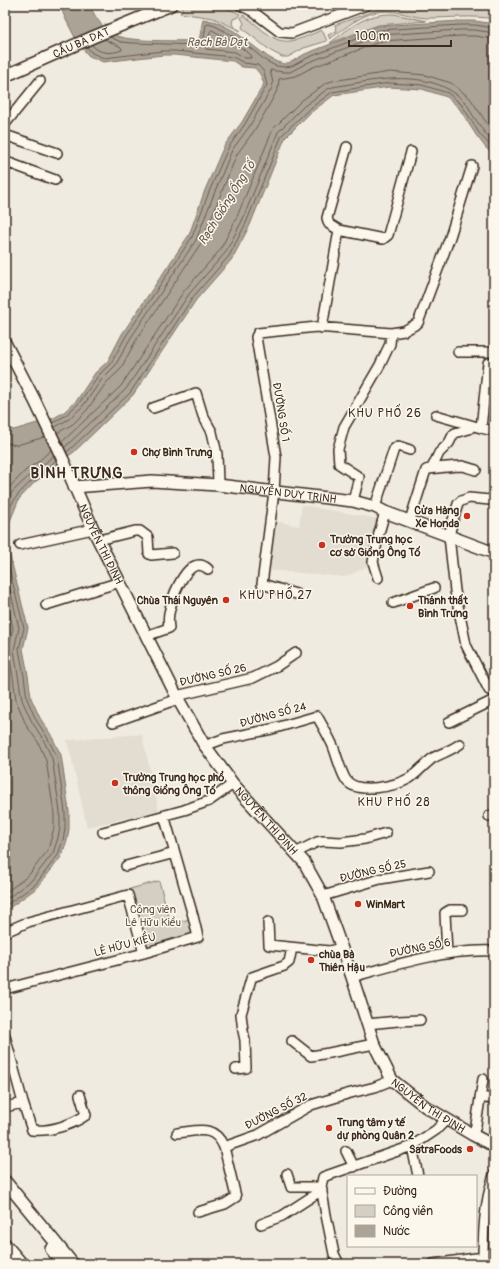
<svg xmlns="http://www.w3.org/2000/svg" width="499" height="1269" viewBox="0 0 499 1269" font-family="Pangolin,sans-serif">
<style>
.built{fill:#e2dcd1}
.green{fill:#d5cec3;stroke:#887c70}
.water{fill:#aca397;stroke:#7f7367}
.lines{fill:none;stroke-linecap:round;stroke-linejoin:round}
.shore{stroke:#685a4e;stroke-width:1}
.minor-casing{stroke:#3b2a1e;stroke-width:12}
.major-casing{stroke:#3b2a1e;stroke-width:14}
.minor{stroke:#fbf7ec;stroke-width:9}
.major{stroke:#fbf7ec;stroke-width:11}
.poi-dot{fill:#c8321e;stroke:#fbf7ec;stroke-width:1.5}
.labels{text-anchor:middle;dominant-baseline:central;stroke-width:3;stroke-linejoin:round;paint-order:stroke}
.street-label{font-size:11px;fill:#3b2a1e;stroke:#fbf7ec}
.poi-label{font-size:11px;font-weight:bold;fill:#3b2a1e;stroke:#fbf7ec;text-anchor:start}
.park-label{font-size:11px;fill:#625347;stroke:#fbf7ec}
.water-label{font-size:12px;font-style:italic;fill:#635448;stroke:#fbf7ec}
.neighbourhood-label{font-size:12px;letter-spacing:1px;fill:#3b2a1e;stroke:#fbf7ec}
.district-label{font-size:15px;font-weight:bold;letter-spacing:1px;fill:#3b2a1e;stroke:#fbf7ec}
</style>
<rect width="100%" height="100%" fill="#f0ebe0"/>
<filter id="ink" filterUnits="userSpaceOnUse"><feTurbulence type="fractalNoise" baseFrequency=".025" numOctaves="2"/><feDisplacementMap in="SourceGraphic" scale="8" xChannelSelector="R" yChannelSelector="G"/><feConvolveMatrix kernelMatrix="1 2 1 2 8 2 1 2 1" color-interpolation-filters="sRGB"/></filter>
<g filter="url(#ink)">
<path class="built" d="M302,505L379,519L370,565L345,577L266,570L274,521L299,526Z
M142,734L159,811L87,827L71,756L66,740Z"/>
<path class="green" d="M184,5H220L240,14L238,17L233,19L232,24L234,27L241,31L213,18L180,13Z
M455,5H479L494,8V19C472,15 451,18 429,18C418,18 407,14 396,12C369,7 349,25 330,39L328,35L337,31L335,25L379,9Z
M394,14L426,21L378,25L330,43C351,27 366,13 394,14Z
M243,15C253,21 261,30 271,36C287,48 306,36 322,30L327,41L304,48L288,57H282L271,51L244,30L242,27L244,23L241,18Z
M159,881L171,924L190,919L194,934L146,948L130,889Z"/>
<path class="water" d="M60,5H89C95,15 101,28 112,34C129,43 178,40 199,41L203,19L217,22L234,31L268,57L277,62L284,64L291,62L305,54L378,26L460,21H475L494,24V155L486,148L476,135L459,108L447,97L422,89L389,87L334,95L310,113L285,138L250,225L232,259L196,300L133,395L74,452L58,463L48,473L35,482L19,499L10,521L7,544L28,628L23,649L28,675L31,698L40,718L51,735L61,755L69,811V829L67,841L61,857L38,887L5,911V428L14,430L54,418L64,412L77,400L95,373L108,361L122,334L189,235L205,190L224,146L242,122L264,84L260,74L255,68L242,67L233,61L175,55H163L103,62L89,56L78,43L65,18Z"/>
<g class="lines">
<path class="shore" d="M212,30L236,43L250,55L251,58H245L235,52L206,49V47L208,43L210,32Z
M110,37L121,42L133,43L199,45L203,42L206,25L208,24L215,26L239,39L266,61L276,66L284,67L292,66L307,58L379,30L460,25H475L494,28
M92,45C99,54 112,54 122,50L121,47L104,39
M53,423L66,415L79,403L98,376L111,363L126,336L192,237L209,192L228,148L245,124L267,85L264,72L258,65L244,63L233,57L175,51H163L104,58L92,53L87,47
M55,427L69,419L83,406L102,379L115,366L130,339L196,240L214,194L232,150L249,127L272,88L273,83L270,70L283,72H290L309,62L380,35L460,30H475L494,33
M57,433L73,424L87,410L106,383L120,370L135,342L201,243L237,154L254,131L263,116L278,89L279,79L296,76L311,68L382,41L460,36H475L494,39
M62,442L121,386L184,291L220,250L236,219L273,129L301,101L326,83L332,81L390,72L425,75L451,83L470,98L494,134
M5,443L17,445L45,437
M64,448L126,389L189,294L225,253L242,221L278,132L304,106L329,88L333,87C375,80 430,67 464,101C468,104 469,109 472,114C479,124 485,135 494,143
M67,452L130,393L193,297L229,256L246,223L282,135L308,110L332,92L389,83L422,85L448,93L462,105L479,133L494,150
M5,492L25,471L39,461L51,450
M5,508L12,492L29,476L42,466L54,455
M5,526C8,493 35,481 56,460
M5,552L24,628L19,649L24,676L27,699L36,720L47,737L57,757L65,812V829L63,840L58,855L36,884L5,906
M5,573L11,593L19,628L14,650L22,700L32,722L43,739L52,758L60,812V828L58,838L53,853L32,880L5,900
M5,593L13,628L8,650L13,677L16,700L26,725L38,742L46,760L54,813V828L48,850L28,876L5,893"/>
<g class="minor-casing">
<path id="minor" d="M240,5L252,11L280,32L292,33L367,5
M5,124L40,81
M5,135L57,153
M5,168L9,163L55,180
M339,230L329,224L327,218L347,147
M322,328L339,230L383,239L388,235L411,152
M458,352H494
M153,408L196,393L203,416L212,432L217,454L218,485
M436,415L481,428L494,431
M481,428L488,363
M432,468L439,453L449,443L453,435L455,433L469,429L472,426
M353,501L359,477L339,464L338,449L344,427L380,365L390,344L391,333
M375,507L394,449L398,446L410,450
M410,520L426,470C430,468 458,466 463,466C467,467 471,469 476,470
M99,540L135,531H140L148,537L149,554L151,555L173,553
M20,545L93,529
M378,578L373,562L379,533L385,512
M296,594L262,584L274,492L276,457L256,337L258,333L317,327L391,333L404,331L418,323L450,237L472,166
M393,603L434,588
M46,605L120,582
M146,636L169,628C168,621 168,615 170,609C173,595 189,552 208,569
M489,690L466,645L455,591L449,536L453,520L458,504L461,501L469,498L490,500L494,496
M176,696L253,678L277,666L296,653
M113,722L178,699
M449,722L494,700
M204,746L223,739L272,729L317,716C322,725 328,735 333,746C337,756 340,770 346,780C357,795 396,786 410,778C418,772 425,764 433,758C442,753 452,750 460,744
M489,816L494,814
M103,832L184,810L209,801L233,784
M295,853L317,842L323,841L341,842L365,839L386,833
M126,866L175,853
M323,896L380,879L429,871
M268,922L269,945L329,951L342,948
M5,932L28,922L128,895L144,953
M447,954L445,913L450,910H462
M352,977C398,964 446,949 494,951
M5,989L144,953L198,937L193,916L164,815
M367,1024L398,1021L420,1020
M5,1036L23,1103L32,1130C49,1132 72,1125 86,1115L80,1095
M292,1041L311,1056L329,1053L374,1044
M236,1069L246,1068L245,1040L243,1031L241,1014L251,979L252,977L284,966L289,962L292,948
M480,1097L494,1099
M5,1107L23,1103
M177,1133C198,1131 214,1124 224,1147L258,1135L311,1105L347,1094L375,1087L392,1080
M473,1135L476,1125L483,1079
M412,1146L418,1176
M346,1151L354,1167
M287,1174L291,1187H321
M198,1212L225,1204L236,1197L224,1147
M261,1224L282,1216L322,1190
M339,1264L334,1254L326,1215L321,1187L323,1177L412,1146L436,1130L446,1120
M433,1264L483,1257
M483,1264C483,1233 484,1204 494,1175"/>
</g>
<g class="major-casing">
<g id="major">
<path id="s1" d="M5,76L93,37L171,5"/>
<path id="s2" d="M5,343L35,401L64,462L93,529L178,699L203,743L233,784L304,862L323,896L352,977L374,1044L392,1080L426,1107L473,1135L494,1146"/>
<path id="s3" d="M74,487L152,481L218,485L353,501L375,507L385,512L489,551H494"/>
<path d="M5,1181L73,1264"/>
<path d="M5,1244L22,1264"/>
<path d="M51,1249L63,1264"/>
<path d="M5,1255L12,1264"/>
</g>
</g>
<use href="#minor" class="minor"/>
<use href="#major" class="major"/>
</g>
</g>
<g class="poi-dot">
<circle cx="134" cy="452" r="4"/>
<circle cx="467" cy="516" r="4"/>
<circle cx="322" cy="545" r="4"/>
<circle cx="226" cy="600" r="4"/>
<circle cx="410" cy="606" r="4"/>
<circle cx="115" cy="783" r="4"/>
<circle cx="358" cy="904" r="4"/>
<circle cx="311" cy="960" r="4"/>
<circle cx="329" cy="1128" r="4"/>
<circle cx="470" cy="1149" r="4"/>
</g>
<g class="labels">
<g class="street-label">
<text stroke="none"><textPath href="#s1" startOffset="83">CẦU BÀ DẠT</textPath></text>
<text transform="translate(281 412) rotate(81)">ĐƯỜNG SỐ 1</text>
<text stroke="none"><textPath href="#s3" startOffset="215">NGUYỄN DUY TRINH</textPath></text>
<text stroke="none"><textPath href="#s2" startOffset="223">NGUYỄN THỊ ĐỊNH</textPath></text>
<text transform="translate(213 675) rotate(-13)">ĐƯỜNG SỐ 26</text>
<text transform="translate(273 715) rotate(-15)">ĐƯỜNG SỐ 24</text>
<text stroke="none"><textPath href="#s2" startOffset="547">NGUYỄN THỊ ĐỊNH</textPath></text>
<text transform="translate(373 871) rotate(-13)">ĐƯỜNG SỐ 25</text>
<text transform="translate(125 945) rotate(-15)">LÊ HỮU KIỀU</text>
<text transform="translate(420 948) rotate(-11)">ĐƯỜNG SỐ 6</text>
<text stroke="none"><textPath href="#s2" startOffset="883">NGUYỄN THỊ ĐỊNH</textPath></text>
<text transform="translate(276 1111) rotate(-27)">ĐƯỜNG SỐ 32</text>
</g>
<g class="poi-label">
<text x="142" y="452">Chợ Bình Trưng</text>
<text x="459" y="510" text-anchor="end">Cửa Hàng<tspan x="459" dy="13">Xe Honda</tspan></text>
<text x="330" y="539">Trường Trung học<tspan x="330" dy="13">cơ sở Giồng Ông Tố</tspan></text>
<text x="218" y="600" text-anchor="end">Chùa Thái Nguyên</text>
<text x="418" y="600">Thánh thất<tspan x="418" dy="13">Bình Trưng</tspan></text>
<text x="123" y="777">Trường Trung học phổ<tspan x="123" dy="13">thông Giồng Ông Tố</tspan></text>
<text x="366" y="904">WinMart</text>
<text x="319" y="954">chùa Bà<tspan x="319" dy="13">Thiên Hậu</tspan></text>
<text x="337" y="1122">Trung tâm y tế<tspan x="337" dy="13">dự phòng Quân 2</tspan></text>
<text x="462" y="1149" text-anchor="end">SatraFoods</text>
</g>
<g class="park-label">
<text x="153" y="909">Công viên<tspan x="153" dy="13">Lê Hữu Kiều</tspan></text>
</g>
<g class="water-label">
<text x="217" y="42">Rạch Bà Dạt</text>
<text transform="translate(227 203) rotate(-58)">Rạch Giống Ống Tố</text>
</g>
<g class="neighbourhood-label">
<text x="385" y="413">KHU PHỐ 26</text>
<text x="276" y="595">KHU PHỐ 27</text>
<text x="394" y="802">KHU PHỐ 28</text>
</g>
<g class="district-label">
<text x="77" y="473">BÌNH TRƯNG</text>
</g>
</g>
<rect width="499" height="1269" fill="none" stroke="#fbf7ec" stroke-width="20"/>
<rect x="10" y="10" width="479" height="1249" fill="none" stroke="#3b2a1e" stroke-width="1.5" filter="url(#ink)"/>
<rect x="347" y="1175" width="130" height="72" fill="#fbf7ec" stroke="#aea59a"/>
<rect x="355" y="1188" width="20" height="6" fill="#fbf7ec" stroke="#aea59a"/>
<text x="383" y="1195" font-size="12" fill="#3b2a1e">Đường</text>
<rect x="355" y="1205" width="20" height="12" fill="#d5cec3" stroke="#aea59a"/>
<text x="383" y="1215" font-size="12" fill="#3b2a1e">Công viên</text>
<rect x="355" y="1225" width="20" height="12" fill="#aca397" stroke="#aea59a"/>
<text x="383" y="1235" font-size="12" fill="#3b2a1e">Nước</text>
<path d="M349 40v6h102v-6" fill="none" stroke="#3b2a1e" stroke-width="2"/>
<text x="355" y="40" font-size="12" fill="#3b2a1e" stroke="#fbf7ec" stroke-width="3" paint-order="stroke">100 m</text>
</svg>
